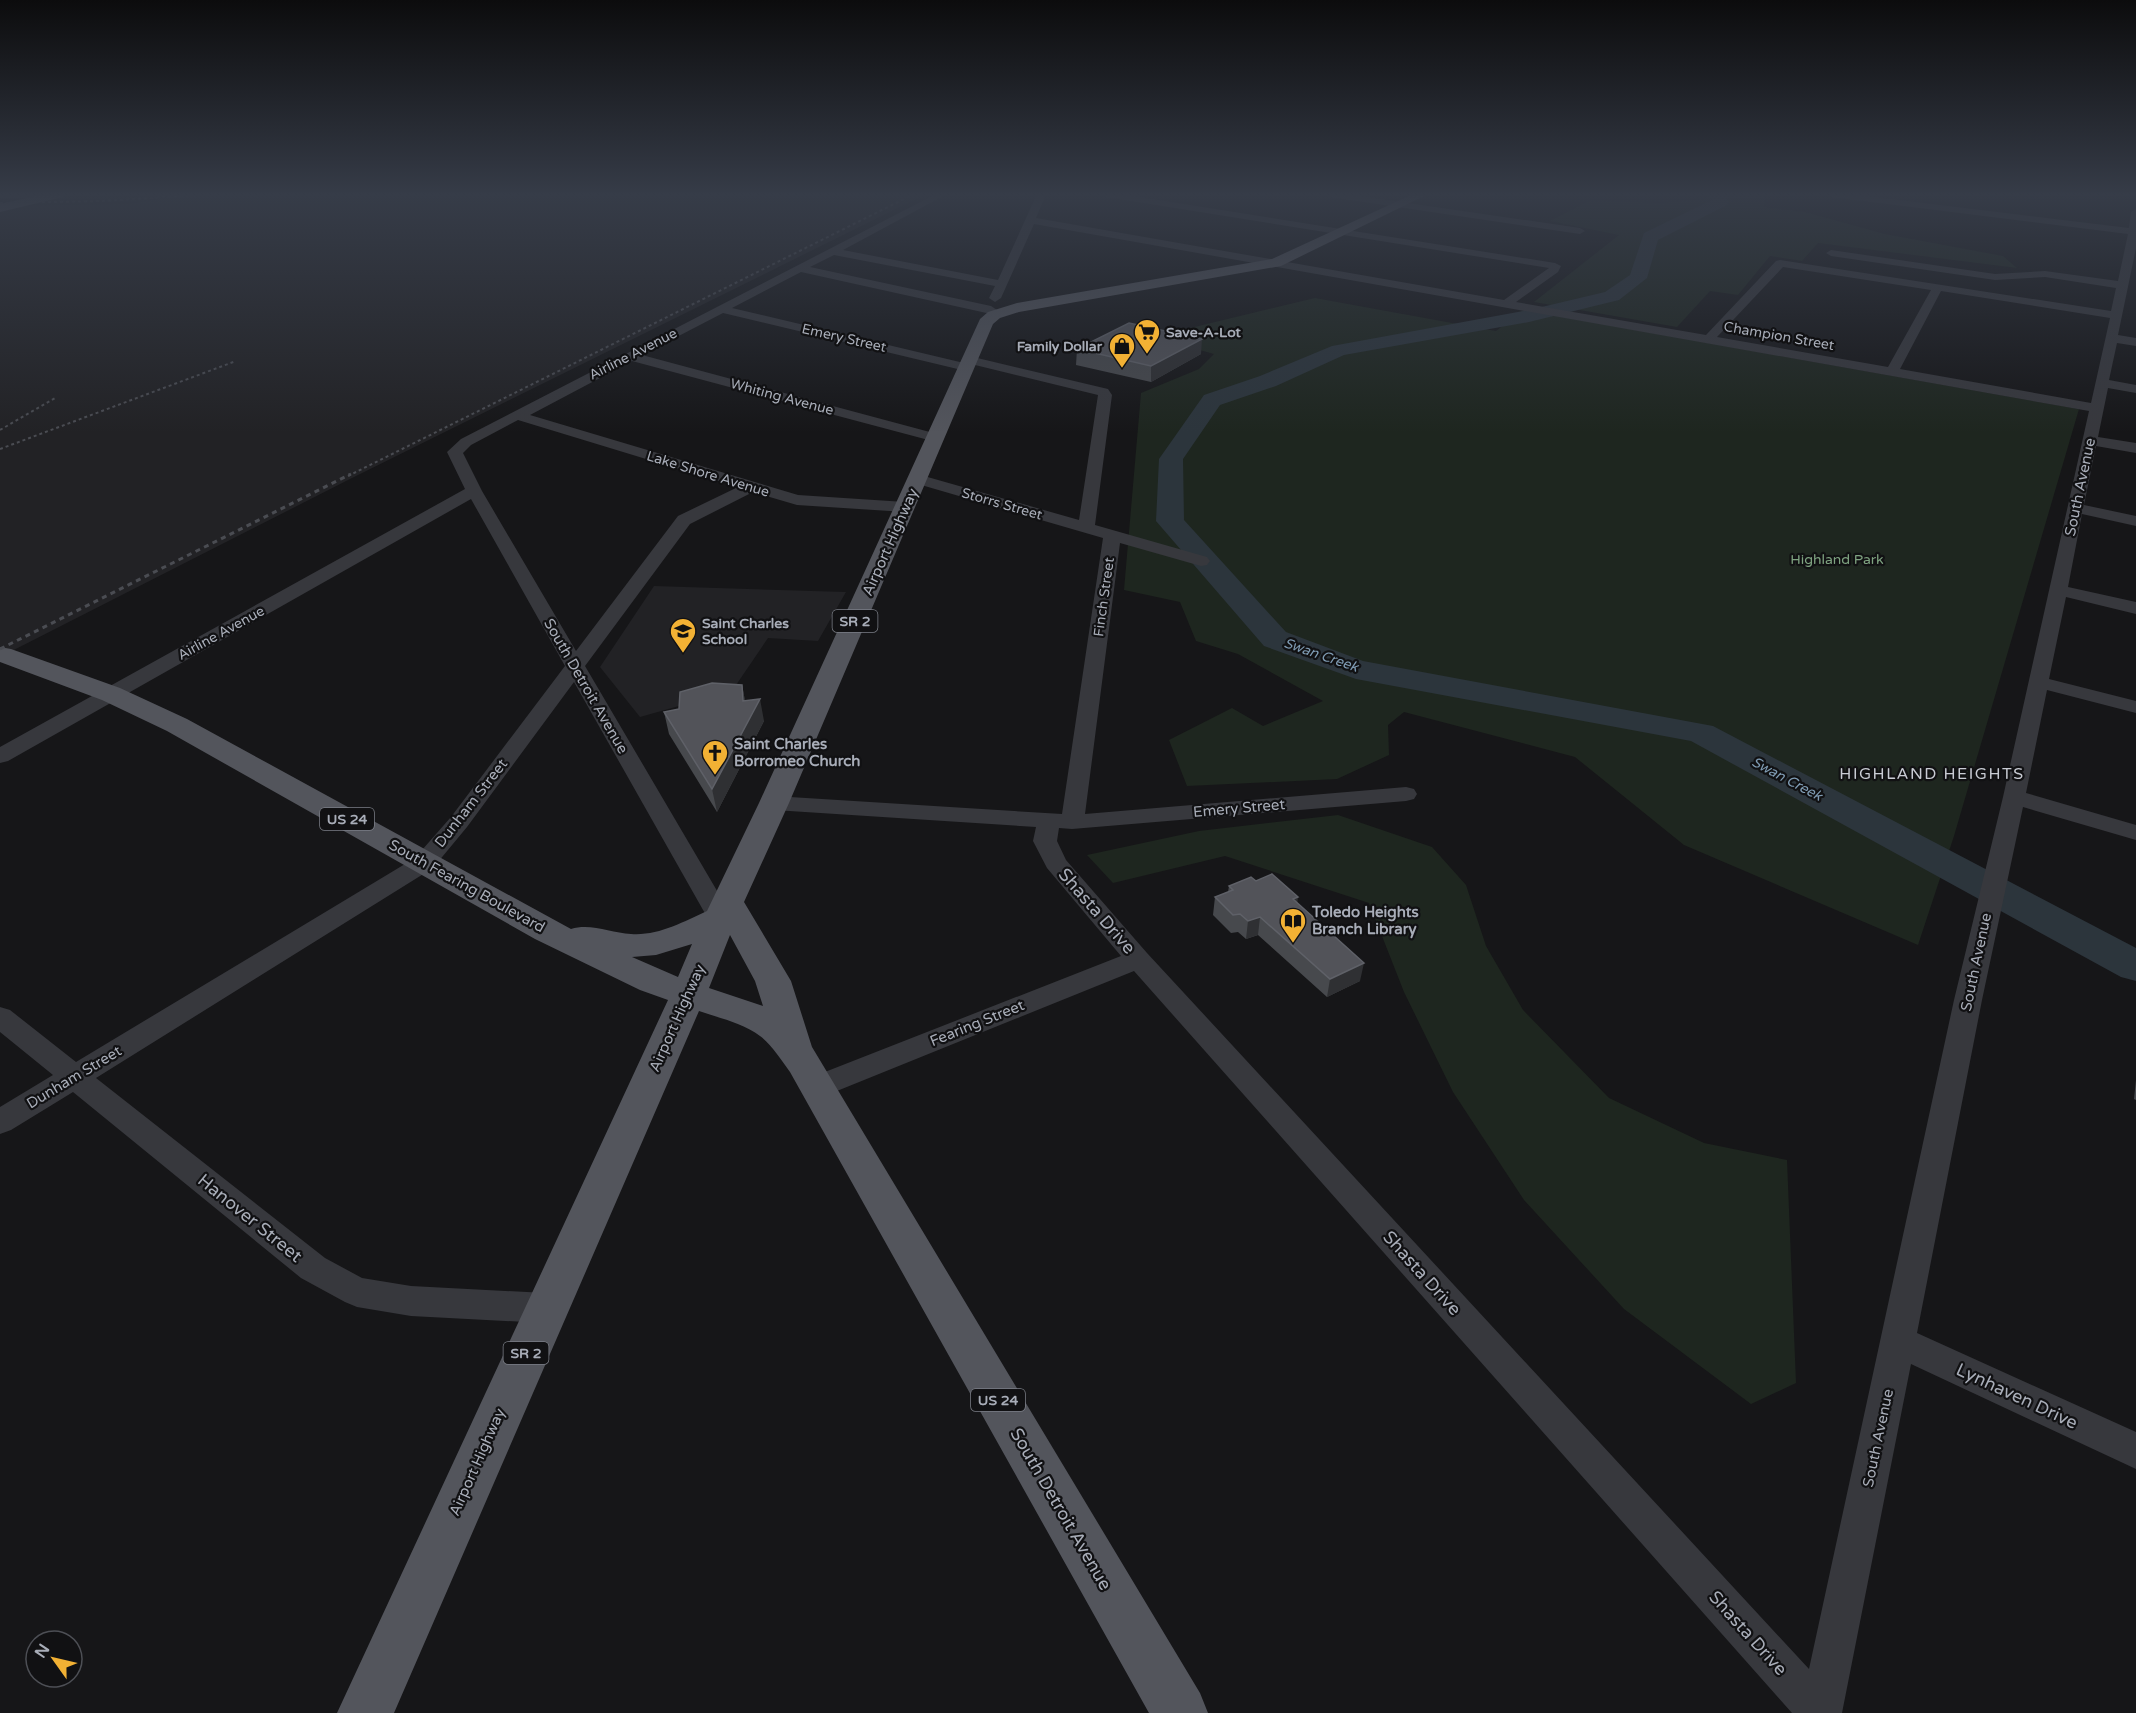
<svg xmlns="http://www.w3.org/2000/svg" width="2136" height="1713" viewBox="0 0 2136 1713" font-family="'Varela Round',sans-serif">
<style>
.built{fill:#222225}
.green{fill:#1e261f}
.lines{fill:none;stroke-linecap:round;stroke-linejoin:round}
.river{fill:#2c353c;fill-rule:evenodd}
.minor{fill:#37383d;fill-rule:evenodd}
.major{fill:#53555c;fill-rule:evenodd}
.rail-far1{stroke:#4a4c52;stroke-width:2;stroke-dasharray:3 3;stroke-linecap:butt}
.rail{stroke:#4a4c52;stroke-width:3;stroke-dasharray:5 4.5;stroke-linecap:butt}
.wall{fill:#47494d}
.shaded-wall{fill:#2f3033}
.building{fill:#525359;stroke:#5f6168;stroke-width:1.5}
.labels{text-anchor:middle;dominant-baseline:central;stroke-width:4.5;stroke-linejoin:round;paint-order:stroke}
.far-poi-label{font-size:14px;font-weight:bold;fill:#a8adb8;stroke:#111113;text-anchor:start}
.far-street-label{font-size:14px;fill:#a8adb8;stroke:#111113}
.far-park-label{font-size:14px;fill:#7fa381;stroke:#111113}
.shield{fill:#111113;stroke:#7b7e86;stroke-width:1.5}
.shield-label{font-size:14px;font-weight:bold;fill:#a8adb8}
.far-water-label{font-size:14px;font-style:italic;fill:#7f9bb3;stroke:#111113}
.street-label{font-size:15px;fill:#a8adb8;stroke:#111113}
.poi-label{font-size:15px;font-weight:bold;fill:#a8adb8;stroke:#111113;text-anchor:start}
.neighbourhood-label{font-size:16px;letter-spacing:1.5px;fill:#c9ccd4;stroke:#111113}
.near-street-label{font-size:18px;fill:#a8adb8;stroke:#111113}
</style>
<rect width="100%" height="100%" fill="#161618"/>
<path class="built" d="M191,194H926L350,479L0,657V206L129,204Z
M654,586L846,592L818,641L768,638L732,691L640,717L600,667Z"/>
<path class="green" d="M1706,194H1765L1764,207L1805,212L1885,234L2003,256L2017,268L1818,243L1802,261L1770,256L1738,295L1710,291L1677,327L1534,302L1619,235L1550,221L1591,200L1659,203L1709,199Z
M1315,298L1496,331L1523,310L2079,409L1954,836L1918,945L1684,845L1575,757L1404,712L1388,725L1389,755L1337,779L1187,786L1169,740L1232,708L1263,726L1323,701L1238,654L1196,641L1180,602L1124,590L1141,393L1199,369L1214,354L1153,337Z
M1338,815L1432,847L1466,885L1486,946L1523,1010L1609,1098L1704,1143L1787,1160L1796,1383L1751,1404L1624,1309L1524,1200L1453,1092L1404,992L1369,903L1225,856L1113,883L1087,855L1199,831Z"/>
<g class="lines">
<path class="river" d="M1709,194H1723L1729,202L1727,205L1658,240L1647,278L1619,300L1529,322L1344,355L1276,386L1220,405L1183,459L1184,520L1286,632L1363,661L1713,726L2136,948V981L2121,977L1691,741L1356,679L1264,646L1156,521L1159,459L1204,395L1260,376L1332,346L1529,310L1605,292L1630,275L1644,233L1712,200Z"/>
<path class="minor" d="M0,194H57L58,195L53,198H0Z
M936,194H947L843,250L998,280L1037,194H1046L1036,218L1504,300L1549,268L1106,197L1101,194H1121L1555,263L1561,266L1558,272L1516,302L1706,335L1776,261L1780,260L2111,311L2116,288L2045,277L1995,280L1831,256L1826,253L1831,250L1995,274L2045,271L2118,281L2128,234L1831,197L1827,194H1850L2129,228L2131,212L2136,209V248L2118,335L2136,338V346L2117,343L2109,380L2136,385V393L2108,388L2098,437L2136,443V453L2096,446L2084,505L2136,516V526L2082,514L2068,587L2136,602V614L2066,597L2049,679L2136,701V713L2047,690L2026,793L2136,825V840L2023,807L1982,1000L1917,1333L2136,1432V1469L1911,1364L1842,1713H1792L1134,971L827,1095L817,1098L807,1095L802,1087L807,1079L1121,956L1047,868L1033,841L1036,827L774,810L766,808L763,803L766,798L774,796L1062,814L1103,538L911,482L909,479L917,474L1079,520L1098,395L971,364L973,367L971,370L966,371L723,313L642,355L941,435L943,438L936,442L632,361L530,415L798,495L905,502L913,507L905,512L797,505L753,492L690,524L585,666L733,918L729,924L720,926L711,924L574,682L467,827L433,868L96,1078L325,1258L362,1278L411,1286L546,1293L558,1297L563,1308L558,1319L546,1323L411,1316L357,1307L345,1302L301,1278L73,1092L11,1130L0,1134V1107L53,1075L0,1032V1007L10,1010L76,1062L415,858L451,817L565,666L471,499L8,761L0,763V747L465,489L447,452L461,439ZM1034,224L2089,411L2003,797L1954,1000L1809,1669L1147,953L1066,860L1057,841L1059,828L1072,829L1406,801L1414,799L1417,794L1414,789L1406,787L1085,814L1120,543L1201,566L1207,565L1210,561L1207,557L1095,525L1112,395L1108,389L969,356L964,357L962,360L964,363L732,308L801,272L991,314L995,313L997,310L991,306L810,267L834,255L995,286L989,298L995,302L1001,298ZM1783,267L1931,290L1888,367L1717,337ZM1941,291L2110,318L2091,403L1900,369ZM518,420L738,487L678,516L576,651L482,491L463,453L471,445Z
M1325,194H1346L1580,228L1585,231L1580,234L1330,197Z"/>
<path class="major" d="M45,194H65L63,197L0,212V204Z
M1413,194H1428L1281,266L1019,312L1000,318L993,324L789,803L744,902L791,981L812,1047L1200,1693L1208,1713H1149L790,1072C781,1060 772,1045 760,1036C743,1023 719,1018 699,1011L394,1713H337L668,1000L640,990L535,939L167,731L102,700L0,662V647L11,649L120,688L187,719L571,929C591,923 611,933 631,934C658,936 683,922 707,911L759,803L980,319L988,312L1017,303L1272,259ZM730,935L755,981L763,1006L709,988ZM692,944L678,977L632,957L656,955Z"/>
<path class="rail-far1" d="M0,203L102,201L215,194
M0,430L57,397
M0,449L236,361
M348,476L914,194"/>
<path class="rail" d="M0,649L351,474"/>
</g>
<path class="wall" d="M1077,349L1201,354L1151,382L1076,365Z
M742,685L745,701L764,721L717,812L669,734L664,712L679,709Z
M1256,881L1297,904L1360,981L1327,997L1258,935L1246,939L1238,932L1231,933L1213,915L1215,897L1228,892L1229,886Z
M2136,1080V1100L2134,1099Z"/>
<path class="shaded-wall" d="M1202,339L1201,354L1151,382V366Z
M742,685L746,706L760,699L764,721L717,812L712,789L743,701Z
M1298,897L1296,915L1293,899Z
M1260,917L1258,935L1246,939L1248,921Z
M1364,963L1360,981L1327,997L1330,979Z"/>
<path class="building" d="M1129,323L1202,339L1151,366L1077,349Z
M712,683L742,685L743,701L760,699L712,789L664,712L679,709L680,692Z
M1272,874L1298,897L1293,899L1364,963L1330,979L1260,917L1248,921L1240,914L1233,915L1215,897L1233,890L1229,886L1251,877L1256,881Z"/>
<linearGradient id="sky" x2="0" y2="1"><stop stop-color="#0c0c0d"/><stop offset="0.45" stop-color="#363c48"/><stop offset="1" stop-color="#363c48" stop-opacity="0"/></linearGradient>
<rect width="2136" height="433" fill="url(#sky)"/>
<defs>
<g id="supermarket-pin" transform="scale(1.35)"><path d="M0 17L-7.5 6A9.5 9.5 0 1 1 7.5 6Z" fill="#f2b134" stroke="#111113"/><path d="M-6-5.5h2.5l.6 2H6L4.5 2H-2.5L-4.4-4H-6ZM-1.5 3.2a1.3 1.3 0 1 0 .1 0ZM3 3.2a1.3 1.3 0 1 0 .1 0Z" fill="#111"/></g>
<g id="shop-pin" transform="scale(1.35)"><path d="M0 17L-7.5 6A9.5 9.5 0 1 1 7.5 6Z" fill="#f2b134" stroke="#111113"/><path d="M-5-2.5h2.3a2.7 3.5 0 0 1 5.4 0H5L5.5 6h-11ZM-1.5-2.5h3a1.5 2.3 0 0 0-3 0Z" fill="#111"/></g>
<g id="school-pin" transform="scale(1.35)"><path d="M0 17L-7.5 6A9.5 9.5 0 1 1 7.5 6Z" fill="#f2b134" stroke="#111113"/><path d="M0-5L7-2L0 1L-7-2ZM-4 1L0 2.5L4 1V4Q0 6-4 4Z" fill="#111"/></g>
<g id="church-pin" transform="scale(1.35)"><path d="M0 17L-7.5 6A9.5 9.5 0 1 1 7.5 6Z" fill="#f2b134" stroke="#111113"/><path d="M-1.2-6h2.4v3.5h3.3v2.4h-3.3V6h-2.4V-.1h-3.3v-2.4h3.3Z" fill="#111"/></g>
<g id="library-pin" transform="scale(1.35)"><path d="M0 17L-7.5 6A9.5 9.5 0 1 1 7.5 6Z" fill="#f2b134" stroke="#111113"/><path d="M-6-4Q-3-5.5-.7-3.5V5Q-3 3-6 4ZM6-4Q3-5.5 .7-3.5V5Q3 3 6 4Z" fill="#111"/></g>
</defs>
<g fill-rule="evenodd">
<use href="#supermarket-pin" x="1147" y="332"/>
<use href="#shop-pin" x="1122" y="346"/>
<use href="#school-pin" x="683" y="631"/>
<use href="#church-pin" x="715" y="753"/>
<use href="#library-pin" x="1293" y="921"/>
</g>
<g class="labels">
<g class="far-poi-label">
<text x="1166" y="332">Save-A-Lot</text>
<text x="1102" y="346" text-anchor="end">Family Dollar</text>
<text x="702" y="623">Saint Charles<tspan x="702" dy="16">School</tspan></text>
</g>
<g class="far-street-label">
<text transform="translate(1779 336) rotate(10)">Champion Street</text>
<text transform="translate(844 338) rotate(13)">Emery Street</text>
<text transform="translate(633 354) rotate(-27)">Airline Avenue</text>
<text transform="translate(782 397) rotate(15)">Whiting Avenue</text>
<text transform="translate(708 474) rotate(17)">Lake Shore Avenue</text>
<text transform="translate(1002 504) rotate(16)">Storrs Street</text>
<text transform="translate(1104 597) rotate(-82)">Finch Street</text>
<text transform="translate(221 633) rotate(-29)">Airline Avenue</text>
</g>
<g class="far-park-label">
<text x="1837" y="559">Highland Park</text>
</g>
<g class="shield">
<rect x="832.5" y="610" width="45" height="22" rx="4.5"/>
<rect x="320" y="808" width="54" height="22" rx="4.5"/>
<rect x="503.5" y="1342" width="45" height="22" rx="4.5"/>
<rect x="971" y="1389" width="54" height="22" rx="4.5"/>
</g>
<g class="shield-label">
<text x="855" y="621">SR 2</text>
<text x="347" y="819">US 24</text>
<text x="526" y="1353">SR 2</text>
<text x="998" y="1400">US 24</text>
</g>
<g class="far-water-label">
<text transform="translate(1321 655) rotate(19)">Swan Creek</text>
<text transform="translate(1787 779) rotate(28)">Swan Creek</text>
</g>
<g class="street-label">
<text transform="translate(2080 487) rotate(-78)">South Avenue</text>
<text transform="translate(890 542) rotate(-66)">Airport Highway</text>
<text transform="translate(586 686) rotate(60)">South Detroit Avenue</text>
<text transform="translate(471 803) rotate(-52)">Dunham Street</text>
<text transform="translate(1239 808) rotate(-5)">Emery Street</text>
<text transform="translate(467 886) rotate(29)">South Fearing Boulevard</text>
<text transform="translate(1976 962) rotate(-78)">South Avenue</text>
<text transform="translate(677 1018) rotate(-66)">Airport Highway</text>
<text transform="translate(977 1023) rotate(-22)">Fearing Street</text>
<text transform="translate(74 1077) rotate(-31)">Dunham Street</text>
<text transform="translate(1878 1438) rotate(-78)">South Avenue</text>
<text transform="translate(477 1462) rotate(-66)">Airport Highway</text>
</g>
<g class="poi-label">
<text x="734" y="744">Saint Charles<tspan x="734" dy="17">Borromeo Church</tspan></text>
<text x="1312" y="912">Toledo Heights<tspan x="1312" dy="17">Branch Library</tspan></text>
</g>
<g class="neighbourhood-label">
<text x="1932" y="774">HIGHLAND HEIGHTS</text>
</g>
<g class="near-street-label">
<text transform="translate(1097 911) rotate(49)">Shasta Drive</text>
<text transform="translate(250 1218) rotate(39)">Hanover Street</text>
<text transform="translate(1422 1273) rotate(48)">Shasta Drive</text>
<text transform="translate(2017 1396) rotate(25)">Lynhaven Drive</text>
<text transform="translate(1061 1509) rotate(60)">South Detroit Avenue</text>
<text transform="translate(1748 1633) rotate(48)">Shasta Drive</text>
</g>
</g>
<g transform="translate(54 1659) rotate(304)"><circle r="28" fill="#111113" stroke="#4d4f55" stroke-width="1.5"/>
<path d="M0-4.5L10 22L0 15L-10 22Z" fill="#f2b134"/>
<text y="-9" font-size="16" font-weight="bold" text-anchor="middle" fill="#a8adb8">N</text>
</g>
</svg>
